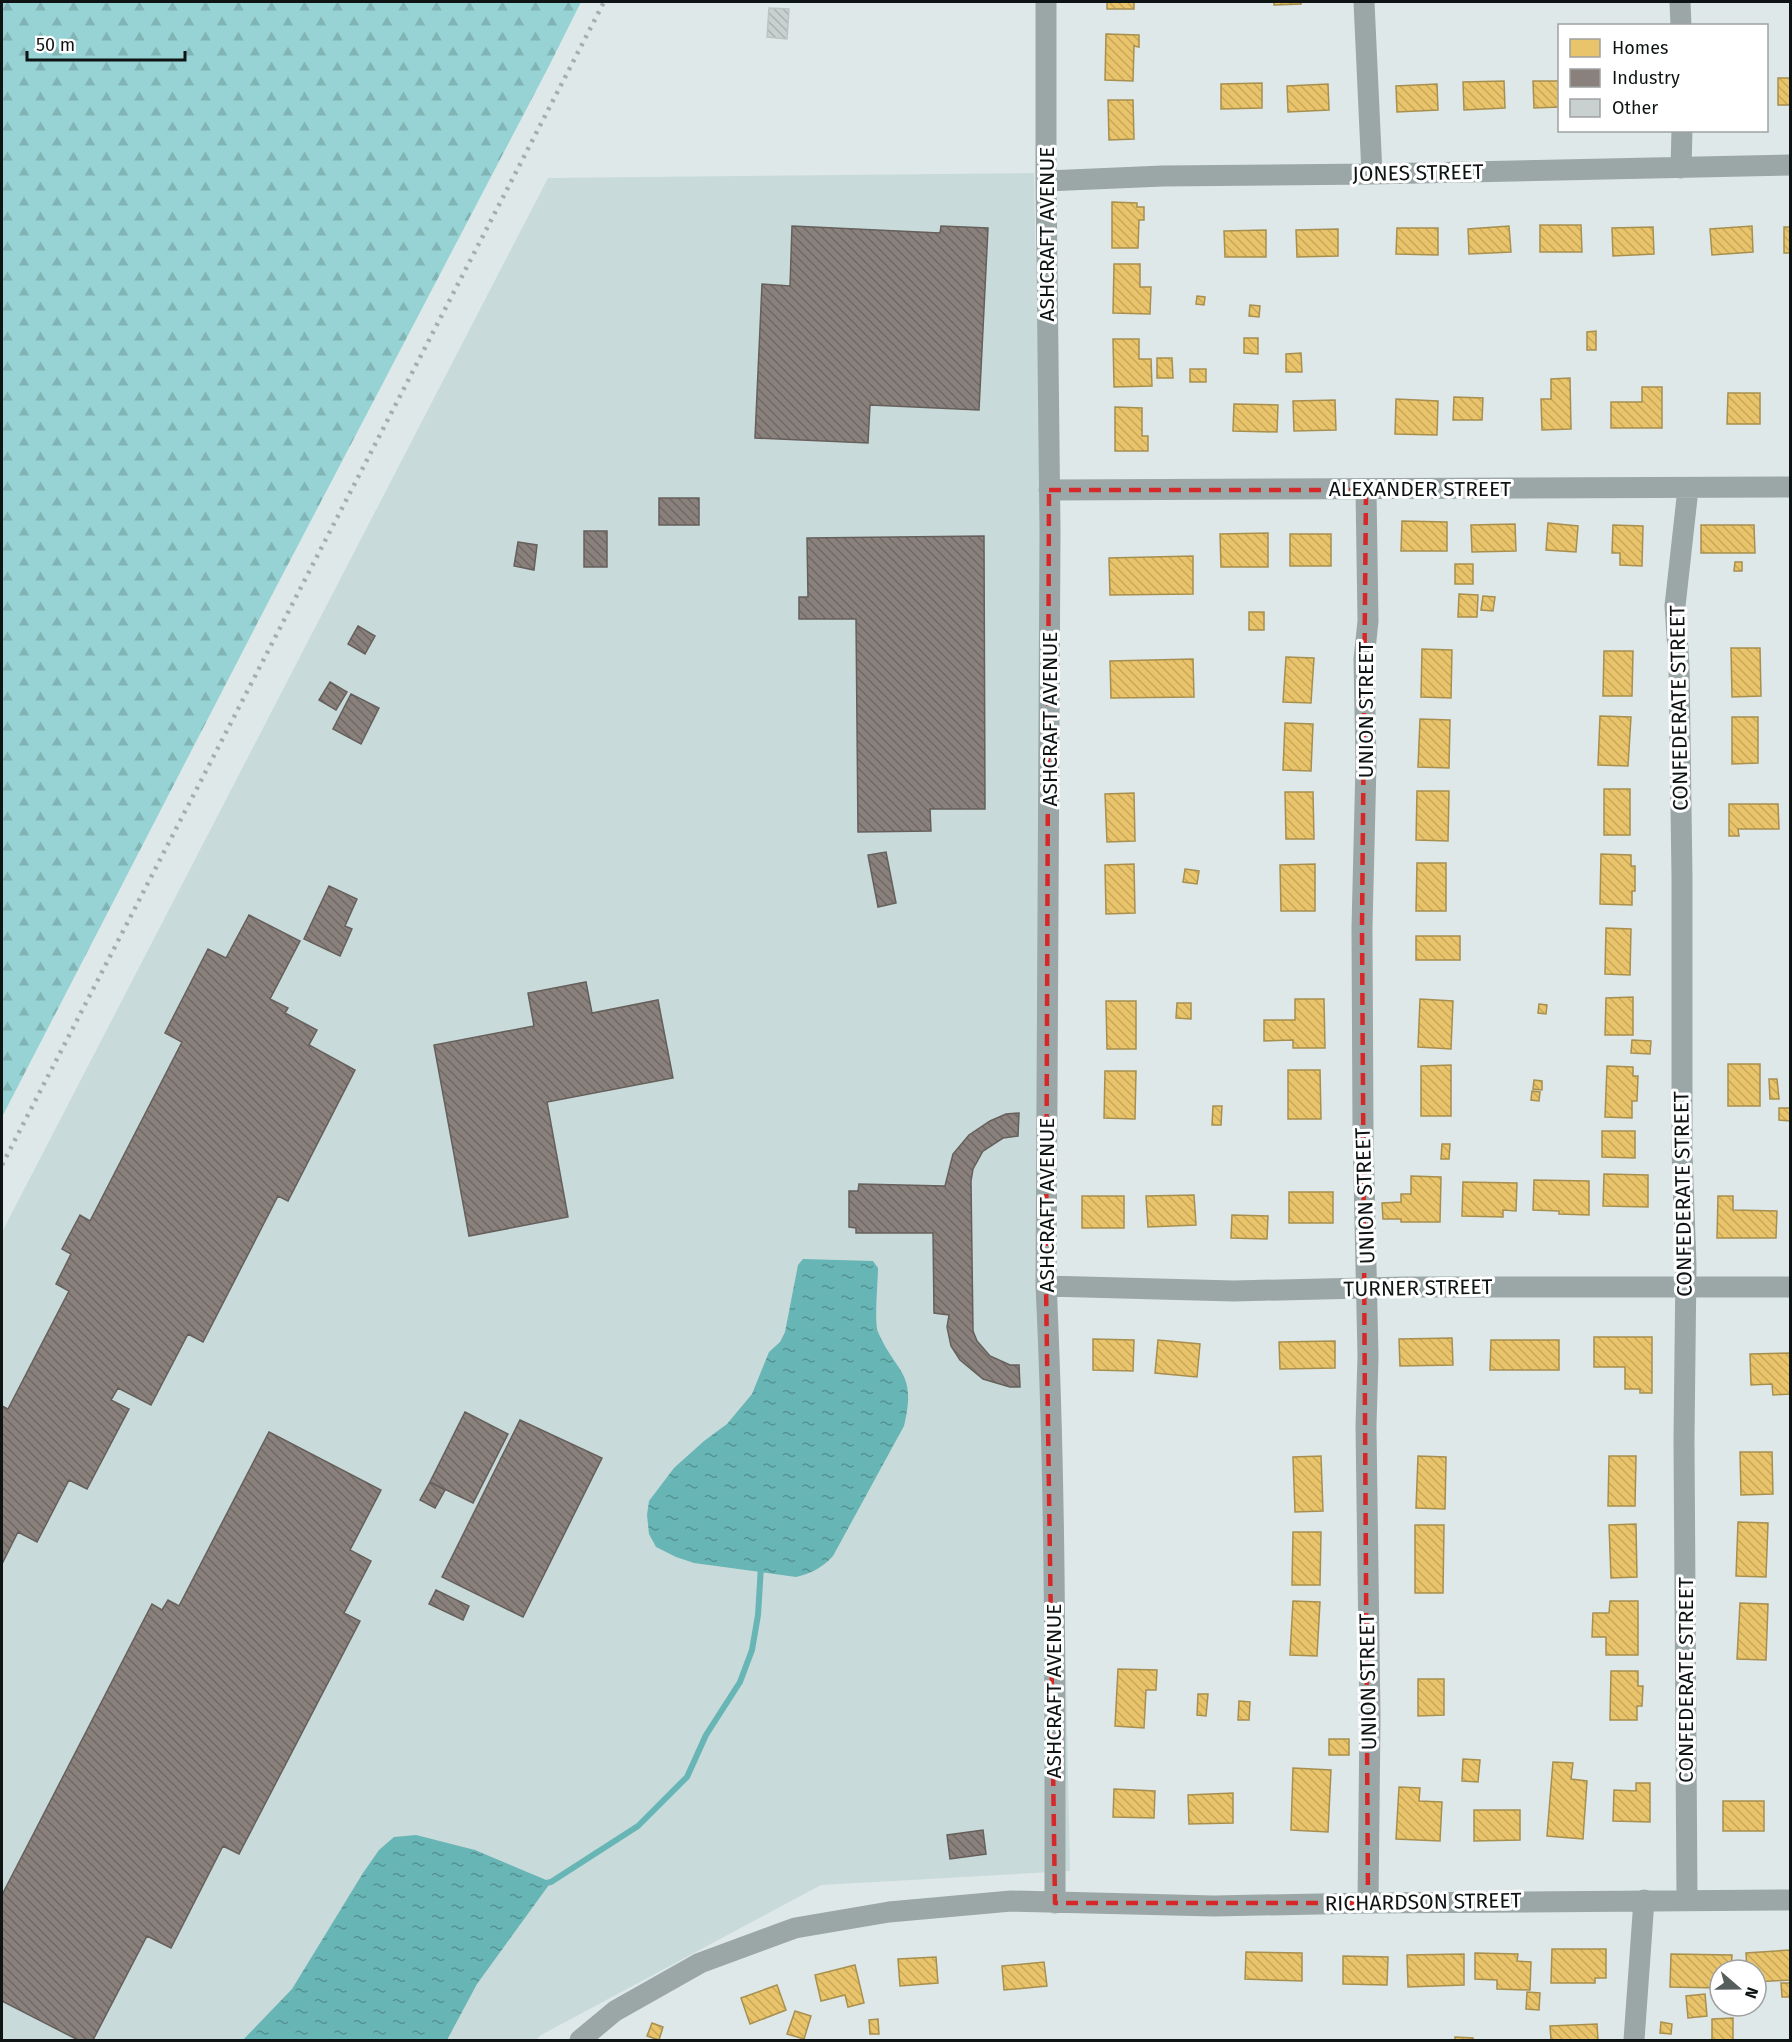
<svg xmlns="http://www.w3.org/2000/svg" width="1792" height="2042" viewBox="0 0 1792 2042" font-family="'Fira Sans',sans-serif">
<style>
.built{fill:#c9dada}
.forest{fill:url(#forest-firs)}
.water{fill:url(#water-ripples)}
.homes{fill:url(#homes-back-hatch);stroke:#a78f50;stroke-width:1.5}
.industry{fill:url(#industry-back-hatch);stroke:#65605c;stroke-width:1.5}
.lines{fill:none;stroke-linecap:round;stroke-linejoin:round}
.stream{stroke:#68b5b6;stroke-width:6}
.building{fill:url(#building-back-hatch);stroke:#bdc4c4;stroke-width:1.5}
.minor{stroke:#9ba7a7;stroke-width:21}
.rail{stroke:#a5aeae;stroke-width:4.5;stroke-dasharray:3 6;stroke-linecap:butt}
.marked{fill:none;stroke:#d62828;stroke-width:4.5;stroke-dasharray:12 8;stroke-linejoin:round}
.labels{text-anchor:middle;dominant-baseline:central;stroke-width:6;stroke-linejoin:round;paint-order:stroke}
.street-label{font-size:21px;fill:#0e1313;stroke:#fff}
</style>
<defs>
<pattern id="forest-firs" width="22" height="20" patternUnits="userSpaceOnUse" patternTransform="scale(1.5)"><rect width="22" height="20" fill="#97d3d4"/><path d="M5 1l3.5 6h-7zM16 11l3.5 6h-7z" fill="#81b4b5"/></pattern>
<pattern id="water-ripples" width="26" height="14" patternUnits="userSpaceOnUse" patternTransform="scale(1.5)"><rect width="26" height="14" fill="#68b5b6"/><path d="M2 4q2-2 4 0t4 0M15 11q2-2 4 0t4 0" fill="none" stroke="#549293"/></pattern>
<pattern id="homes-back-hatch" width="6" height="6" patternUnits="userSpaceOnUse" patternTransform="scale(1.5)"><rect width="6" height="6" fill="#e9c46a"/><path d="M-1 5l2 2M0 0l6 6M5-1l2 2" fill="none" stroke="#c7a85b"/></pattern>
<pattern id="industry-back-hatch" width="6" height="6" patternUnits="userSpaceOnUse" patternTransform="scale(1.5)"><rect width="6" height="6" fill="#8a817c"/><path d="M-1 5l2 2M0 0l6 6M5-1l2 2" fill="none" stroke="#6f6864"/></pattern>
<pattern id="building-back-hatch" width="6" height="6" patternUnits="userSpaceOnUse" patternTransform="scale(1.5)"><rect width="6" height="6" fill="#c8d0d0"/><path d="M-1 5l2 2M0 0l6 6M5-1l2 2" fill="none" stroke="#abb2b2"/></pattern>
</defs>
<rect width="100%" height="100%" fill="#dee8e8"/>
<path class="built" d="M1034,173L1070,1871L821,1885L541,2035L536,2040H2V1232L548,178Z"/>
<path class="forest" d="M2,2H581L549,66L261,616L2,1117Z"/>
<path class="water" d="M803,1259L873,1261L878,1268C878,1281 874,1323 878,1332C897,1375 917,1371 904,1426L833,1556C822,1568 812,1573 796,1577L694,1563L676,1557L656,1547L649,1534L647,1515L649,1501L674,1468L704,1441L727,1424L752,1394L769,1352L780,1342L785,1332L798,1265Z
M416,1835L475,1850L551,1882L477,1984L447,2040H243L292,1989L363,1873L379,1850L394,1837Z"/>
<path class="homes" d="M1107,2H1134V9H1107Z
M1274,2H1301V4L1274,5Z
M1106,34L1139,35V47L1134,46L1133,81L1105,80Z
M1778,78H1790V105H1778Z
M1504,81L1505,108L1464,110L1463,82Z
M1533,81H1560V107L1534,108Z
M1262,83V108L1221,109V84Z
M1328,84L1329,110L1288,112L1287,86Z
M1437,84L1438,110L1397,112L1396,86Z
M1108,100H1133L1134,139L1109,140Z
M1112,202L1137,203V207H1144V220H1139L1138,248H1112Z
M1540,225H1581L1582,252H1540Z
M1509,226L1511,252L1469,254L1468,229Z
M1752,226L1753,252L1712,255L1710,229Z
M1653,227L1654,254L1613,256L1612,228Z
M1784,227H1790V253H1784Z
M1397,228H1438V255L1396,254Z
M1338,229V256L1297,257L1296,230Z
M1266,230V257H1225L1224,231Z
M1114,264H1140V287H1151L1150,314L1113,313Z
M1197,296L1205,297L1204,305L1196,304Z
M1250,305L1260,306L1259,317L1249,316Z
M1596,331V350H1587V332Z
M1244,338H1258V354L1244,353Z
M1113,339H1139V359H1151L1152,386L1114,387Z
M1301,353L1302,372H1286V354Z
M1157,358H1172L1173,378H1157Z
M1190,369H1206V382H1190Z
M1570,378L1571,429L1542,430L1541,399H1551V379Z
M1642,387H1662V428H1611V402H1642Z
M1728,393H1760V424H1727Z
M1454,397L1483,398L1482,420H1453Z
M1396,399L1438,401L1437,435L1395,434Z
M1335,400L1336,430L1294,431L1293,401Z
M1234,404L1278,405L1277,432L1233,431Z
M1115,407L1142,408V436H1148V451H1115Z
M1402,521L1447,522V551H1401Z
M1548,523L1578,526L1576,552L1546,550Z
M1515,524L1516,551L1472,552L1471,525Z
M1613,525L1643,526L1642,566L1620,565V553H1612Z
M1701,525H1754L1755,553H1701Z
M1268,533V567H1221L1220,534Z
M1290,534H1331V566H1290Z
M1193,556V594L1110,595L1109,558Z
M1735,562H1742V571H1734Z
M1455,564H1473V584H1455Z
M1459,594L1478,595L1477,617H1458Z
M1483,596L1495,597L1493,611L1481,610Z
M1249,612H1264V630H1249Z
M1731,648H1760L1761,696L1732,697Z
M1422,649L1452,650L1451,698L1421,697Z
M1604,651H1633L1632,696H1603Z
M1286,657L1314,658L1311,703L1283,702Z
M1193,659L1194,697L1111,698L1110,661Z
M1600,716L1631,717L1628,766L1598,765Z
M1732,717H1758V763L1732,764Z
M1420,719L1450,720L1449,768L1418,767Z
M1285,723L1313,724L1311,771L1283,770Z
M1604,789H1630V835H1604Z
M1417,791H1449L1448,841L1416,840Z
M1285,792H1313L1314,839H1286Z
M1134,793L1135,841L1107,842L1105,794Z
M1729,804H1778L1779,829H1738L1739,836H1729Z
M1601,854L1631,855V866H1635V891H1632V905L1600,904Z
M1417,863H1446V911H1416Z
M1134,864L1135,913L1106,914L1105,865Z
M1315,864V911H1281L1280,865Z
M1185,869L1199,871L1197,884L1183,882Z
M1606,928L1631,929L1630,975L1605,974Z
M1416,936H1460V960H1416Z
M1633,997V1035H1605L1606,998Z
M1295,999H1324L1325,1048H1293V1040L1264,1041V1020H1295Z
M1420,999L1453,1001L1451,1049L1418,1047Z
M1106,1001H1136V1049H1107Z
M1177,1003H1191V1019L1176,1018Z
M1539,1004L1547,1005L1546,1014L1538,1013Z
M1632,1040L1651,1041L1650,1054L1631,1053Z
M1728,1064H1760V1106H1728Z
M1451,1065V1116H1421V1066Z
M1607,1066L1633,1067V1076H1638L1637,1101H1632V1118L1605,1117Z
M1288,1070H1320L1321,1119H1288Z
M1105,1071H1136L1135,1119L1104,1118Z
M1769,1079H1777L1779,1099H1770Z
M1534,1080L1542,1081V1090L1533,1089Z
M1532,1091L1540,1092L1539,1101L1531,1100Z
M1213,1106H1222L1221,1125H1212Z
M1779,1108H1790V1121L1779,1120Z
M1602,1131H1635V1158L1602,1157Z
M1442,1144H1450L1449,1159H1441Z
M1604,1174L1648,1175V1207L1603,1206Z
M1411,1176L1441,1177L1440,1222H1401V1219H1383L1382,1203L1401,1202V1194H1411Z
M1534,1180L1589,1181V1215L1559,1214V1211L1533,1210Z
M1463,1182L1517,1183L1516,1211L1503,1210V1217L1462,1216Z
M1289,1192H1333V1223H1289Z
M1194,1195L1196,1225L1148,1227L1146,1196Z
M1082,1196H1124V1228H1082Z
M1718,1196H1733V1210L1777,1211L1776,1238H1717Z
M1232,1215L1268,1216L1267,1239L1231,1238Z
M1594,1337H1652V1393H1640V1389H1625V1367H1594Z
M1452,1338L1453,1365L1400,1366L1399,1339Z
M1093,1339L1134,1340L1133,1371L1093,1370Z
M1158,1340L1200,1344L1197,1377L1155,1373Z
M1491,1340H1559V1370H1490Z
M1335,1341V1368L1280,1369L1279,1342Z
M1790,1353V1394L1773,1395L1772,1384L1751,1385L1750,1354Z
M1740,1452H1772L1773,1494L1741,1495Z
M1321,1456L1323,1511L1295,1512L1293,1457Z
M1418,1456L1446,1457L1445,1509L1416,1508Z
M1609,1456H1636L1635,1506H1608Z
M1738,1522L1768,1523L1766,1577L1736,1576Z
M1636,1524L1637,1577L1611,1578L1609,1525Z
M1415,1525H1444L1443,1593H1415Z
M1293,1532H1321L1320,1585H1292Z
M1293,1601L1320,1602L1317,1656L1290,1655Z
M1610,1601H1638V1655H1606V1637H1592L1593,1613H1609Z
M1740,1603L1768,1604L1766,1660L1737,1659Z
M1118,1669L1157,1670L1156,1690H1146L1144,1728L1115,1726Z
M1611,1671H1638V1686H1643L1642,1706H1637V1720H1610Z
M1418,1679H1444V1715L1418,1716Z
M1198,1694H1208L1206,1716L1197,1715Z
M1239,1701L1250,1702L1249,1720H1238Z
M1329,1739H1349V1755H1329Z
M1463,1759L1480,1760L1478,1782L1462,1781Z
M1553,1762L1573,1763L1571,1779L1587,1781L1583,1839L1547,1836Z
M1293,1768L1331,1770L1328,1832L1291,1830Z
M1636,1783H1650V1822L1613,1821L1614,1790L1636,1791Z
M1399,1787L1420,1788L1419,1801L1442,1802L1440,1841L1396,1839Z
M1114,1789L1155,1791L1154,1818L1113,1817Z
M1233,1793V1823L1189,1824L1188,1795Z
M1723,1801H1764V1831H1723Z
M1474,1810H1520V1840L1474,1841Z
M1552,1949H1606V1978H1595V1983H1551Z
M1790,1950V1980L1756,1982V1970H1747L1746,1953Z
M1246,1952L1302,1953V1981L1245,1979Z
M1475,1953L1518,1954L1517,1961L1531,1962L1530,1990L1497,1989V1980L1475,1979Z
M1464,1954V1985L1408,1987L1407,1955Z
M1671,1954L1732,1955L1731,1970H1720V1988L1670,1987Z
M1343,1956L1388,1957L1387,1985L1343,1984Z
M936,1957L938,1983L900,1986L898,1959Z
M1044,1962L1047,1986L1004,1990L1002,1966Z
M855,1965L864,2003L848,2007L845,1995L821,2001L815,1975Z
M1781,1983H1790V1997H1782Z
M777,1985L786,2010L750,2024L741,1998Z
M1527,1992L1540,1993L1539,2010L1526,2009Z
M1705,1994L1707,2016L1688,2018L1686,1996Z
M795,2011L811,2016L804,2039L787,2034Z
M1733,2018V2040H1712V2019Z
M878,2019L879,2034H870L869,2020Z
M1661,2022L1672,2024L1671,2034L1660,2033Z
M652,2023L663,2027L659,2040L647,2036Z
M1597,2024L1598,2040H1551L1550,2026Z
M1455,2037L1473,2038V2040H1455Z"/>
<path class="industry" d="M792,226L940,233L941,226L988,228L979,410L870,405L868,443L755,438L762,284L790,286Z
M659,498H699V525H659Z
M584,531H607V567H584Z
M984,536L985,809H930L931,831L858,832L856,619H799V597H808L807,538Z
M518,542L537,545L534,570L514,566Z
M358,626L375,636L365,654L348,644Z
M330,682L347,692L336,710L319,700Z
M351,694L379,708L361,744L333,729Z
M886,852L896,903L878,907L868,855Z
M329,886L357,899L345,926L352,929L340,956L304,939Z
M249,915L300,941L270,999L288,1008L285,1013L317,1030L309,1045L355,1070L288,1201L278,1196L203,1342L188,1334L151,1405L118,1388L111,1400L129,1409L87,1489L69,1480L37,1542L18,1532L2,1564V1406L8,1409L69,1291L56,1284L71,1254L62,1249L80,1215L90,1221L182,1042L165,1033L208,949L226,958Z
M586,982L592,1013L658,1000L673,1078L547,1102L568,1217L469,1236L434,1045L534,1026L528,993Z
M1019,1113L1018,1136L1003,1138L983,1151L973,1169L971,1181L973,1331L977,1341L990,1356L1010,1365H1019L1020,1387H1010L983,1379L960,1360L951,1346L947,1327L949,1315L934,1313L933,1233H856V1228L849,1227V1191H858L859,1184L945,1186L953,1154L969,1135L990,1121L1006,1114Z
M465,1412L508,1434L473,1503L430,1482Z
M520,1420L602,1458L523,1617L442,1577Z
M269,1432L381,1490L350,1550L371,1561L344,1613L360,1621L239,1854L223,1846L171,1948L147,1936L93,2040H78L2,2001V1895L152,1604L162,1610L168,1600L179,1606Z
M430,1482L445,1490L435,1508L420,1500Z
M436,1590L469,1606L463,1620L429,1604Z
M983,1830L986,1854L950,1859L947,1835Z"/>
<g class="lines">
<path class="stream" d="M546,1883L551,1882L638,1826L687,1777L706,1735L740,1682L752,1650L758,1615L761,1566"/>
</g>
<path class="building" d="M769,8L789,9L787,39L767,37Z"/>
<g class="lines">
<path class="minor" d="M1046,2V181L1050,531L1046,1286C1056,1491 1055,1697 1055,1903
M1364,2L1372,174
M1680,2L1681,26
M1681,168L1682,130
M1046,181L1163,176L1372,174L1790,165
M1049,490L1790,487
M1366,490L1368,621L1364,659L1366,763L1362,928L1363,1132L1368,1356L1366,1426L1370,1718L1368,1903
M1046,1286L1234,1291L1405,1287H1790
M1687,1900L1684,1440L1686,1265L1682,1152V877L1679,665L1675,606L1688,489
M580,2040L615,2011L700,1963L795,1928L889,1912L1011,1901L1214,1906L1368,1903L1790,1900
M1634,2040L1644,1900"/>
<path class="rail" d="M2,1165L604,2"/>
</g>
<path class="marked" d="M1049,490H1366L1362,928L1368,1903H1055L1046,1286Z"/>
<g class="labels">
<g class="street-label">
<text transform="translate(1418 173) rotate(-1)">JONES STREET</text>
<text transform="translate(1047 234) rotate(-90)">ASHCRAFT AVENUE</text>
<text x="1420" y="489">ALEXANDER STREET</text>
<text transform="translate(1679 708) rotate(-91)">CONFEDERATE STREET</text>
<text transform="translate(1366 710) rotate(-90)">UNION STREET</text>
<text transform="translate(1050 719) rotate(-90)">ASHCRAFT AVENUE</text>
<text transform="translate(1683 1194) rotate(-91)">CONFEDERATE STREET</text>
<text transform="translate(1365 1196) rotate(-92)">UNION STREET</text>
<text transform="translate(1047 1205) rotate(-90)">ASHCRAFT AVENUE</text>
<text transform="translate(1418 1288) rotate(-1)">TURNER STREET</text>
<text transform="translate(1686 1680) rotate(-90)">CONFEDERATE STREET</text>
<text transform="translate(1368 1682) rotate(-91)">UNION STREET</text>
<text transform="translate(1054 1691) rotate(-90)">ASHCRAFT AVENUE</text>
<text transform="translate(1423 1902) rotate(-1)">RICHARDSON STREET</text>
</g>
</g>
<rect width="1792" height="2042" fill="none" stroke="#0e1313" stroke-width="6"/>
<rect x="1558" y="24" width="210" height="108" fill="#ffffff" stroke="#9fa1a1" stroke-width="1.5"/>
<rect x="1570" y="39" width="30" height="18" fill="#e9c46a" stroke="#9fa1a1" stroke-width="1.5"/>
<text x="1612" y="54" font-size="18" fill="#0e1313">Homes</text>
<rect x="1570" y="69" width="30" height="18" fill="#8a817c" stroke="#9fa1a1" stroke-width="1.5"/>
<text x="1612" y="84" font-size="18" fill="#0e1313">Industry</text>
<rect x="1570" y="99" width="30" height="18" fill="#c8d0d0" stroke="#9fa1a1" stroke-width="1.5"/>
<text x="1612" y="114" font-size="18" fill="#0e1313">Other</text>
<g transform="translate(1738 1988) rotate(110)"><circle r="28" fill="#ffffff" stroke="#9fa1a1" stroke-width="1.5"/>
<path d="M0-4.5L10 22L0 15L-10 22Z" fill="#575e5e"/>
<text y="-9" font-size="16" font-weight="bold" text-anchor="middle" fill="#0e1313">N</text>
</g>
<path d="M27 51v9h158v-9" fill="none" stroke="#0e1313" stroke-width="3"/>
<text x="36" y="51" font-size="18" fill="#0e1313" stroke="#ffffff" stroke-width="4.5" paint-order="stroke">50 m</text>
</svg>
